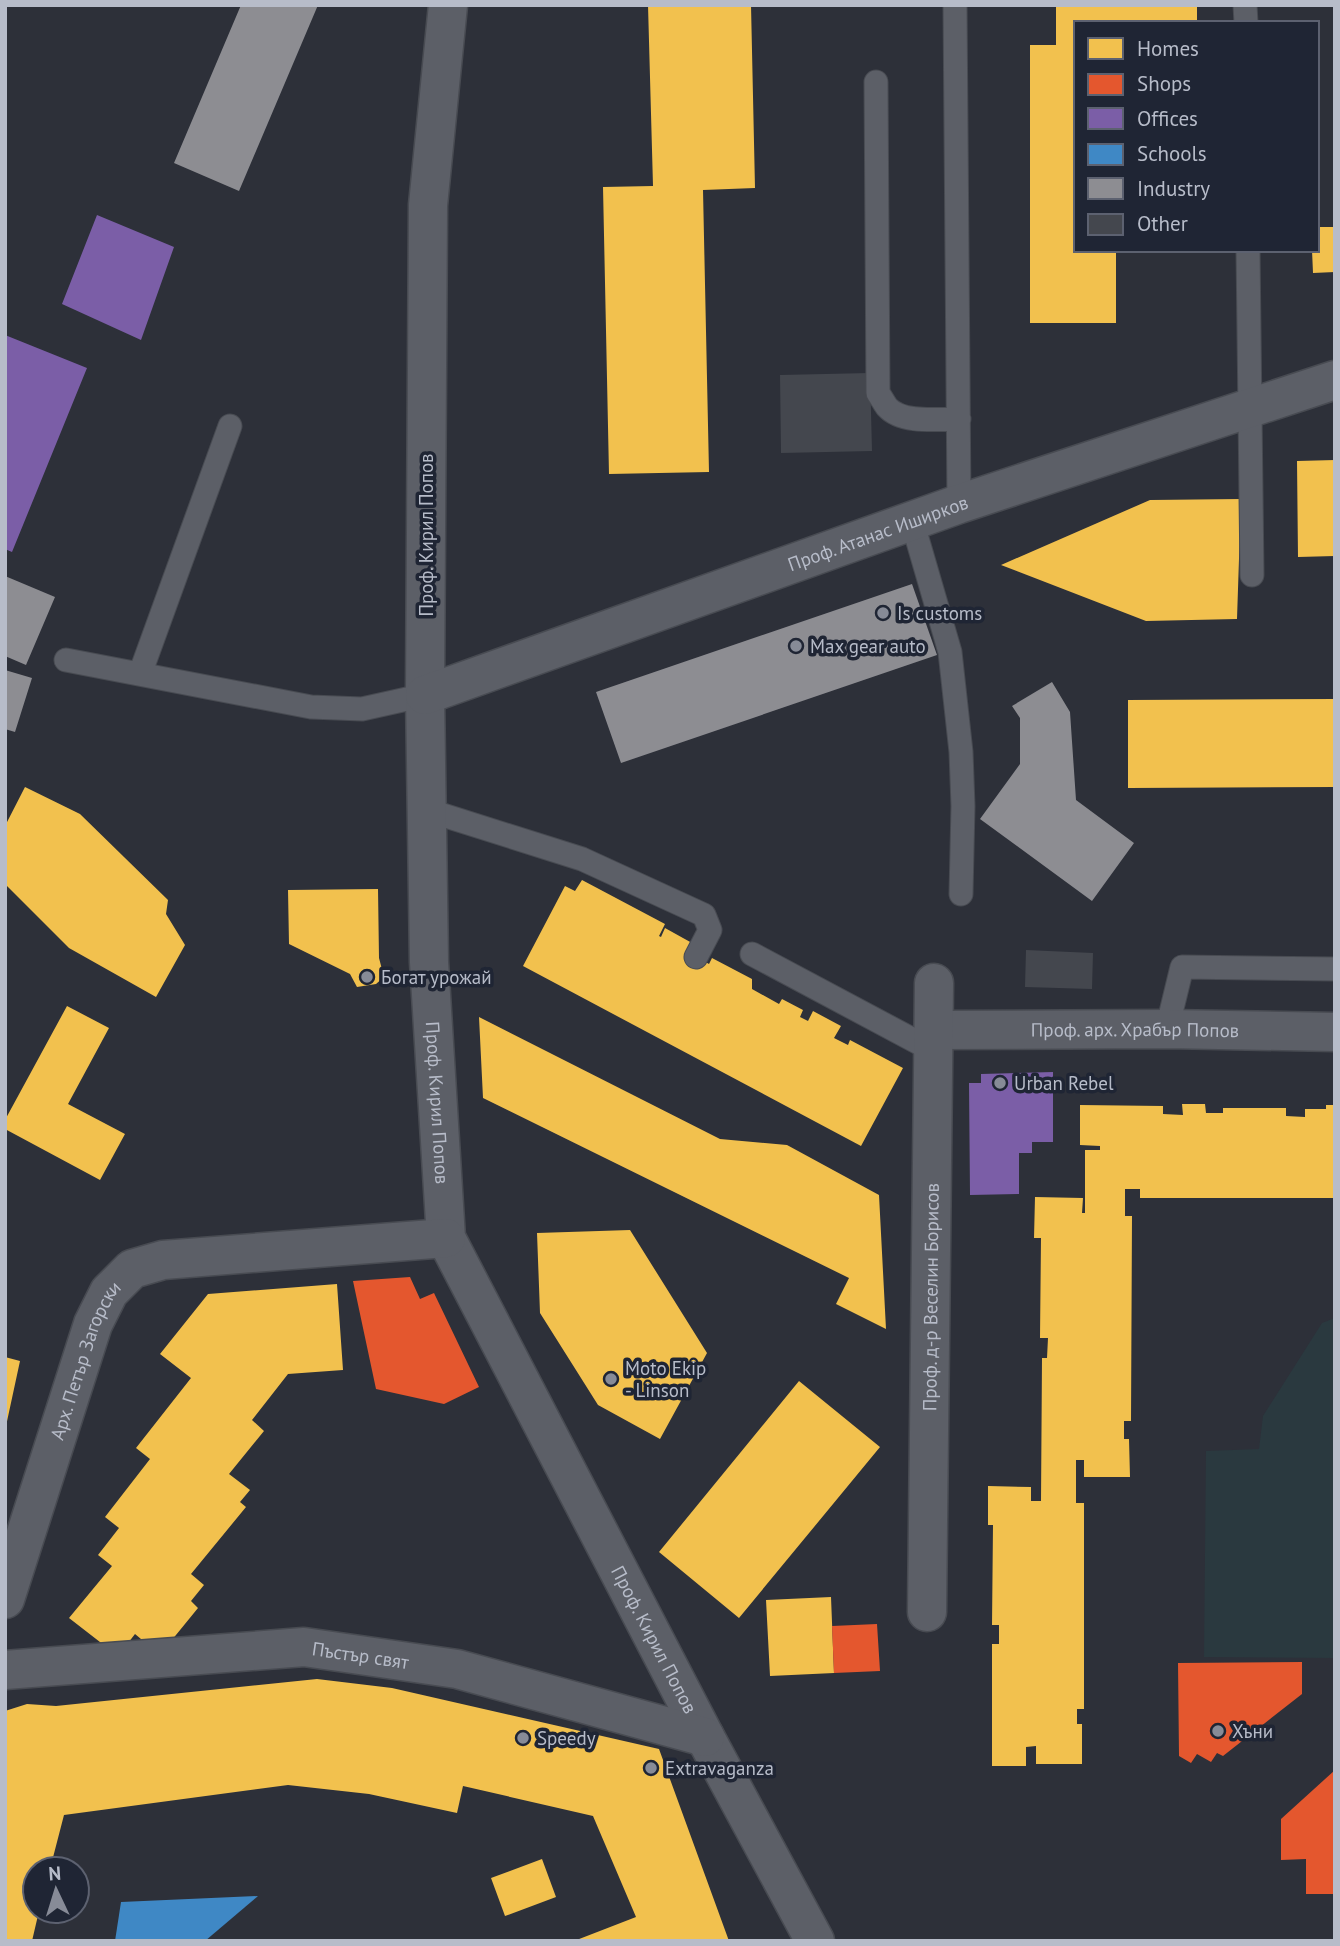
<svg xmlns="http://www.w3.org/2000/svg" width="1340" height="1946" viewBox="0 0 1340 1946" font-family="'PT Sans',sans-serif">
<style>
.green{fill:#2a393f}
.homes{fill:#f2c14e}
.shops{fill:#e4572e}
.offices{fill:#7b5ea7}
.schools{fill:#3f88c5}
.industry{fill:#8d8d92}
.building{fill:#44474e}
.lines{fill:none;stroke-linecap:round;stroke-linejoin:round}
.lane-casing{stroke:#484b52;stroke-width:25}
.street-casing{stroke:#484b52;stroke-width:41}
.lane{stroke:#5c5f67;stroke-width:23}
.street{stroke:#5c5f67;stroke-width:38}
.poi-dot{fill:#878b97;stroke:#1f2534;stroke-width:2.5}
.labels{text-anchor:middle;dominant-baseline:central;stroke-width:7;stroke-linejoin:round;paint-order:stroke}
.street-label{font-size:19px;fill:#b7bcc9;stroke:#1f2534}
.poi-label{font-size:19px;fill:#b7bcc9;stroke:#1f2534;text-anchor:start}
</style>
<rect width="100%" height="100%" fill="#2d3039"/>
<path class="green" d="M1335,1318V1658L1204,1657L1206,1451L1259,1449L1263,1416L1322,1323Z"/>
<path class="homes" d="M648,5H751L755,188L703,190L709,472L609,474L603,187L653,186Z
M1056,5H1197V23H1076V250H1116V323H1030V45H1056Z
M1317,227H1335V272L1313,273L1312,250H1317Z
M1335,460V556L1298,557L1297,461Z
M1241,499L1237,619L1146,621L1001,565L1150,500Z
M1335,699V787L1128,788V700Z
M25,787L80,814L168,900L166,914L185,945L156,997L69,948L5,884V826Z
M582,880L665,924L659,936L661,937L665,928L692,943L688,952L709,964L712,958L752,979V989L779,1004L782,999L803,1010L800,1017L808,1021L813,1011L841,1026L834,1038L848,1045L850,1040L903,1068L861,1146L523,966L565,886L575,891Z
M378,889L379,958L384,977L376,984L357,987L350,974L289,944L288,890Z
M67,1006L109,1028L68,1104L125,1134L100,1180L5,1129V1120Z
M479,1017L720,1139L787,1145L879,1195L886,1329L836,1304L849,1278L483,1098Z
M1182,1104H1205L1206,1113H1223V1108H1286V1116L1305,1117V1109H1326V1105H1335V1198H1140V1189H1125V1216H1132L1131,1421H1124V1439H1129L1130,1477H1084V1460H1076V1503H1084V1709H1077V1724H1082V1764H1036V1746L1026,1747V1766H992V1644H999V1625H992L993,1525H988V1486L1031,1487V1501H1041L1042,1358H1047L1048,1338H1040L1041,1238H1034L1035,1197L1083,1198L1082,1213H1085V1150H1100V1146L1080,1145V1105L1163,1106V1114L1183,1115Z
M630,1230L707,1353L660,1439L598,1405L540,1313L537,1233Z
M337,1284L343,1370L288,1374L252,1420L264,1431L229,1474L250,1490L240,1502L246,1507L191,1574L204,1585L191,1601L198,1608L167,1646L153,1649L135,1634L118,1656L69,1618L112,1566L98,1555L119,1528L105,1517L150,1459L136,1448L191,1378L160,1354L208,1294Z
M5,1357L20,1361L6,1426H5Z
M799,1381L880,1447L739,1618L659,1552Z
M831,1597L834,1673L770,1676L766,1600Z
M317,1679L392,1688L659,1749L729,1941H574L636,1917L593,1816L463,1786L457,1813L369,1794L288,1785L64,1815L50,1869H35V1911H39L32,1941H5V1711L27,1704L56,1706Z
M542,1859L556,1897L505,1916L491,1878Z"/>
<path class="shops" d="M410,1277L420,1299L434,1293L479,1387L444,1404L376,1389L353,1281Z
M877,1624L880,1671L834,1673L832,1626Z
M1302,1662V1694L1223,1756L1217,1753L1211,1762L1197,1754L1191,1763L1179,1756L1178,1663Z
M1335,1770V1894H1306V1859L1281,1860V1819Z"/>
<path class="offices" d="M97,215L174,247L141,340L62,304Z
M5,335L87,368L12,552L5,549Z
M1053,1072V1142H1032V1153H1019V1194L970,1195L969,1083H981V1074Z"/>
<path class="schools" d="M258,1896L205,1941H115L121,1902Z"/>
<path class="industry" d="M241,5H318L239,191L174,163Z
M5,576L55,597L26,665L5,656Z
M912,584L937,655L621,763L596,692Z
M5,670L32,678L15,732L5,729Z
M1052,682L1070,712L1076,800L1134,843L1092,901L980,819L1020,764V718L1012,706Z"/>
<path class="building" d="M870,373L872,451L781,453L780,375Z
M1026,950L1093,953L1092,989L1025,987Z"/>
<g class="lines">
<g class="lane-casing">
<path id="lane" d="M955,5L959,504
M1245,5L1246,23
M876,82L878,393C881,397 884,403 887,407C902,424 939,419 959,419
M1248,250L1252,575
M912,521L950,652L961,752L963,806L961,894
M66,660L311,707L362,709L425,695
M140,674L230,426
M427,810L582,859L704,915L710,930L696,957
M752,954L934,1051
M1167,1029L1182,967L1335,969"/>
</g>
<g class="street-casing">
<g id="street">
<path id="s1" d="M448,5L428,205L425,695L429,962L446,1238L705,1737L815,1941"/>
<path id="s2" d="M425,695L959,504L1335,380"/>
<path id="s3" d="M934,1030L1167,1029L1335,1032"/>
<path id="s4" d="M5,1599L93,1324L109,1292L132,1269L163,1260L446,1238"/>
<path id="s5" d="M927,1612L934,983"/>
<path id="s6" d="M5,1670L304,1647L457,1669L705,1737"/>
</g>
</g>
<use href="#lane" class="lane"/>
<use href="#street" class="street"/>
</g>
<g class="poi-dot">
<circle cx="883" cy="613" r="7"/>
<circle cx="796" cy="646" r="7"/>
<circle cx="367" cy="977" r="7"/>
<circle cx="1000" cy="1083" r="7"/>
<circle cx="611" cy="1379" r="7"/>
<circle cx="1218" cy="1731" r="7"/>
<circle cx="523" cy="1738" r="7"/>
<circle cx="651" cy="1768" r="7"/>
</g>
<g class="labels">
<g class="street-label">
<text stroke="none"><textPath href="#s2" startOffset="481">Проф. Атанас Иширков</textPath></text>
<text transform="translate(426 535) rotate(-90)">Проф. Кирил Попов</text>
<text stroke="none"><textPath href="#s3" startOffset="201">Проф. арх. Храбър Попов</textPath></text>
<text stroke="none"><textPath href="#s1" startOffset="1099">Проф. Кирил Попов</textPath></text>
<text stroke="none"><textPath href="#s5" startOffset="315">Проф. д-р Веселин Борисов</textPath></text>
<text stroke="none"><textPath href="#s4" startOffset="252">Арх. Петър Загорски</textPath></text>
<text stroke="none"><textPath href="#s1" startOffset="1687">Проф. Кирил Попов</textPath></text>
<text stroke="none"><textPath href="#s6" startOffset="357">Пъстър свят</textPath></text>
</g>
<g class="poi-label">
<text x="897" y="613">Is customs</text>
<text x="810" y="646">Max gear auto</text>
<text x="381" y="977">Богат урожай</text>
<text x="1014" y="1083">Urban Rebel</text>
<text x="625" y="1368">Moto Ekip<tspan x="625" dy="22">- Linson</tspan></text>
<text x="1232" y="1731">Хъни</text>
<text x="537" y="1738">Speedy</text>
<text x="665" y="1768">Extravaganza</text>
</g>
</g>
<rect width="1340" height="1946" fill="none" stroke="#b7bcc9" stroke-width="14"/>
<rect x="1074" y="21" width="245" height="231" fill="#1f2534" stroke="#5c6170" stroke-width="2"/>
<rect x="1088" y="38" width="35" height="21" fill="#f2c14e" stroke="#5c6170" stroke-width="2"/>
<text x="1137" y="56" font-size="21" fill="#b7bcc9">Homes</text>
<rect x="1088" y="74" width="35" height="21" fill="#e4572e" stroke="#5c6170" stroke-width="2"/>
<text x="1137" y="91" font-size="21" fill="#b7bcc9">Shops</text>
<rect x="1088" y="108" width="35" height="21" fill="#7b5ea7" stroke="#5c6170" stroke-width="2"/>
<text x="1137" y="126" font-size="21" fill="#b7bcc9">Offices</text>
<rect x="1088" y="144" width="35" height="21" fill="#3f88c5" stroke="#5c6170" stroke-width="2"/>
<text x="1137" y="161" font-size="21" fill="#b7bcc9">Schools</text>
<rect x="1088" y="178" width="35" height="21" fill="#8d8d92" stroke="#5c6170" stroke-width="2"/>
<text x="1137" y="196" font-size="21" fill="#b7bcc9">Industry</text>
<rect x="1088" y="214" width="35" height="21" fill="#44474e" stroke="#5c6170" stroke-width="2"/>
<text x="1137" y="231" font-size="21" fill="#b7bcc9">Other</text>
<g transform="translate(56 1890) rotate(356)"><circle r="33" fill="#1f2534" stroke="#5c6170" stroke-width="2"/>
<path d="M0-5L12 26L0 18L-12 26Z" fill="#878b97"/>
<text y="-10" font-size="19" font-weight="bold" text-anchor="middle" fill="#b7bcc9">N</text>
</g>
</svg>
